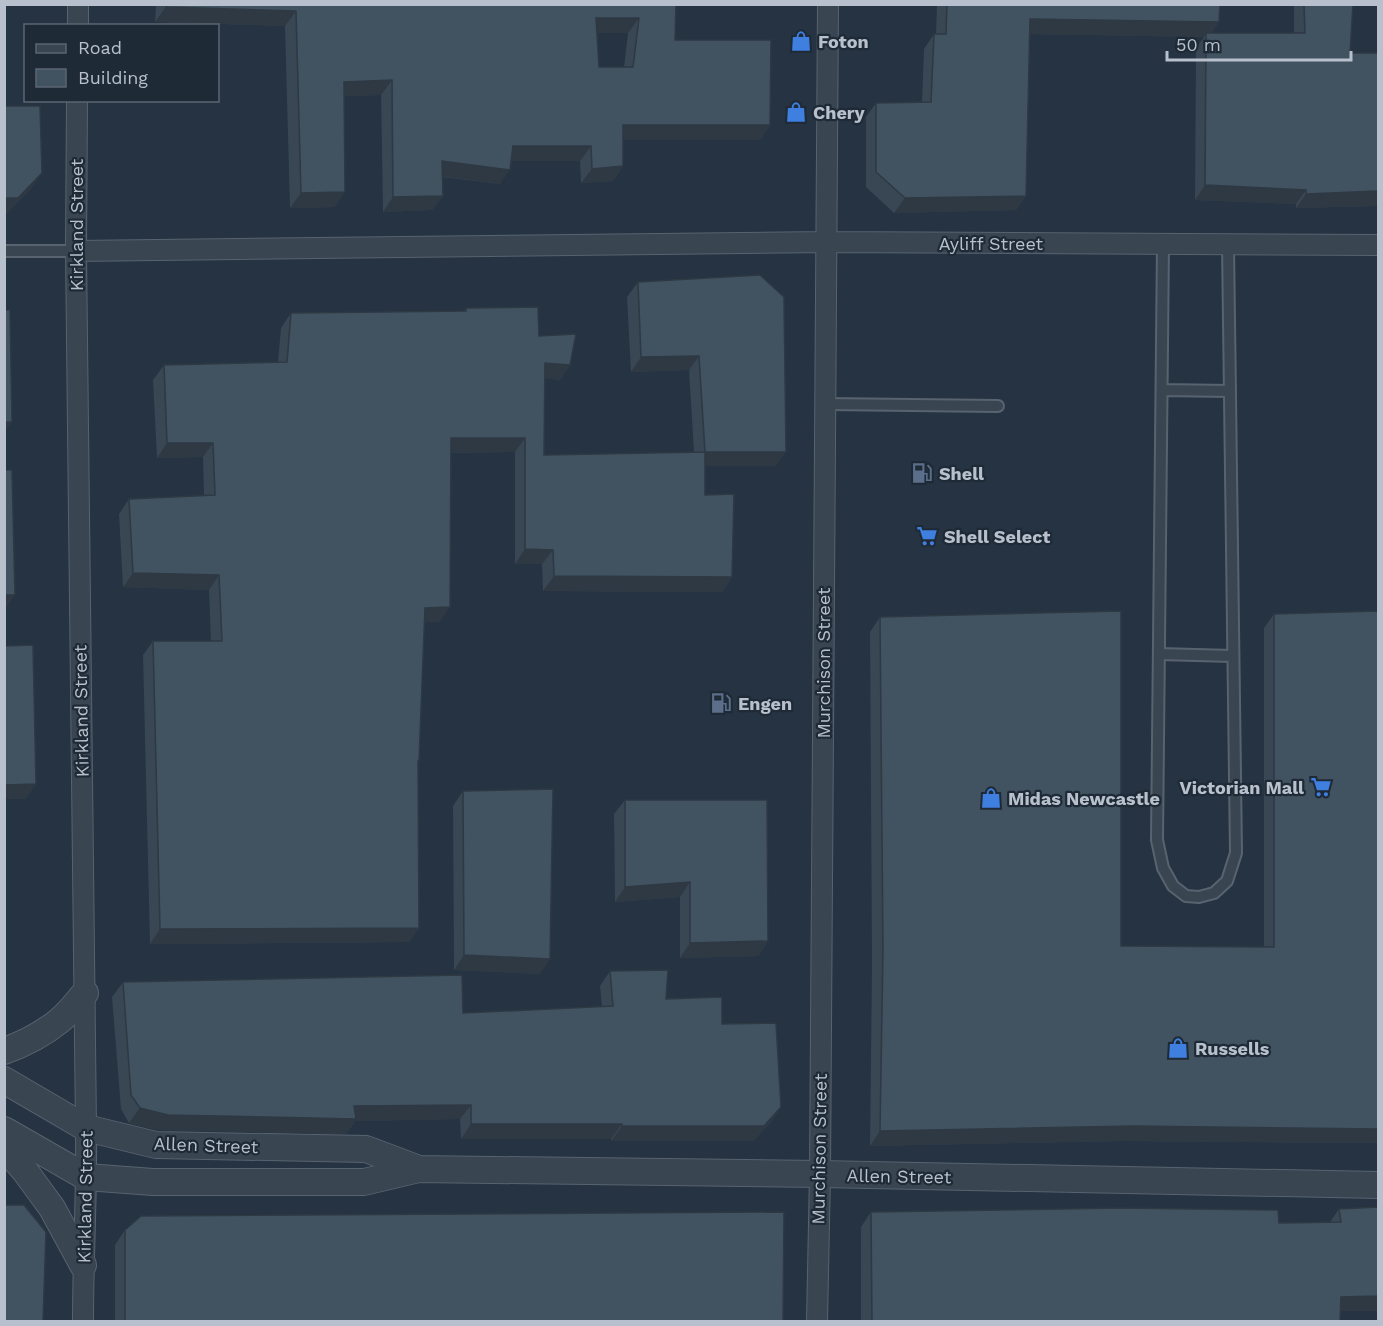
<svg xmlns="http://www.w3.org/2000/svg" width="1383" height="1326" viewBox="0 0 1383 1326" font-family="'Work Sans',sans-serif">
<style>
.lines{fill:none;stroke-linecap:round;stroke-linejoin:round}
.service-casing{stroke:#58636f;stroke-width:14}
.minor-casing{stroke:#58636f;stroke-width:22}
.tertiary-casing{stroke:#58636f;stroke-width:28}
.service{stroke:#3a4552;stroke-width:10}
.minor{stroke:#3a4552;stroke-width:20}
.tertiary{stroke:#3a4552;stroke-width:26}
.wall{fill:#384753;fill-rule:evenodd}
.shaded-wall{fill:#2e3944}
.building{fill:#415261;stroke:#2e3944;stroke-width:1.5;fill-rule:evenodd}
.labels{text-anchor:middle;dominant-baseline:central;stroke-width:4.5;stroke-linejoin:round;paint-order:stroke}
.poi-label{font-size:18px;font-weight:bold;fill:#b7c0cc;stroke:#1f2a37;text-anchor:start}
.street-label{font-size:18px;fill:#b7c0cc;stroke:#1f2a37}
</style>
<rect width="100%" height="100%" fill="#253342"/>
<g class="lines">
<g class="service-casing">
<path id="service" d="M1163,244L1157,840L1163,868L1173,886L1186,896L1199,897L1214,893L1227,881L1236,853L1228,244
M4,251H76
M1162,390L1230,391
M825,404L998,406
M1159,654L1233,656"/>
</g>
<g class="minor-casing">
<path id="minor" d="M78,26V4
M77,100L76,251L86,1128C87,1193 83,1257 83,1322
M76,251L826,242L1378,245
M817,1322L820,1174L828,4"/>
</g>
<g class="tertiary-casing">
<path id="tertiary" d="M4,1051C24,1044 43,1034 59,1021C69,1013 77,1002 85,993
M4,1080L86,1128L156,1145L366,1149L419,1169
M4,1130L86,1177L153,1182H364L419,1169L820,1174L1378,1185
M4,1147L25,1171L52,1208L83,1265"/>
</g>
<use href="#service" class="service"/>
<use href="#minor" class="minor"/>
<use href="#tertiary" class="tertiary"/>
</g>
<path class="wall" d="M156,4H676L675,40L770,125L760,140H623V166L613,181L581,183L580,161H511L500,184L442,177L443,196L432,210L383,212L381,95L344,96L335,207L290,208L285,26L155,22ZM597,33H628L624,67H599Z
M937,4H1220L1219,22L1211,33H1294V4H1353L1350,53L1378,206L1296,208V204L1195,200L1196,48L1204,37L1029,34L1026,196L1016,210L894,213L866,187V117L876,103L922,102L924,49L934,34H936Z
M760,275L776,466H705V495L732,577L722,592L543,591L542,564H515V452L451,453L440,622H424L419,761L418,764L419,928L409,942L150,944L143,655L153,641H211L209,590L123,587L119,514L129,499L204,496L203,457L157,458L153,380L164,365L278,362L281,328L291,313L464,311L466,308L539,336L570,365L560,380L545,378L544,455L694,452L689,370L631,372L627,297L638,282Z
M1378,611V1143L1123,1141L870,1146L872,964L870,632L880,617L1121,946L1264,947V628L1274,614Z
M463,791L540,974L454,970L453,806Z
M625,800L768,941L758,956L680,958V897L615,902L614,814Z
M610,971L666,999L722,1024L781,1107L771,1122L753,1141H611V1139H461L460,1119L355,1121L346,1134L158,1130L129,1123L121,1109L112,997L123,982L463,1013L602,1007L600,986Z
M1339,1209L1378,1311H1341L1340,1322H861V1227L871,1212L1279,1223L1330,1222Z
M125,1230L783,1322H115V1245Z"/>
<path class="shaded-wall" d="M166,7L296,11L285,26L155,22Z
M596,18H639L628,33H586Z
M1030,19L1219,22L1208,37L1206,33L1204,37L1019,34Z
M392,80L381,95L334,97L344,82Z
M623,125H770L760,140H613Z
M513,146H591L580,161H503Z
M442,161L510,170L500,184L432,175Z
M623,166L613,181L581,183L592,169Z
M42,173L32,188L8,213H4V198Z
M1205,185L1306,190L1296,204L1195,200Z
M1378,191V206L1296,208L1306,194Z
M345,192L335,207L290,208L301,193Z
M443,196L432,210L383,212L393,197Z
M1026,196L1016,210L894,213L905,198Z
M699,356L689,370L631,372L641,357Z
M545,363L570,365L560,380L535,377Z
M4,422H12L4,432Z
M451,438H525L515,452L441,453Z
M167,443H213L203,457L157,458Z
M705,452H786L776,466H695Z
M525,549L553,550L542,564H515Z
M133,573L219,575L209,590L123,587Z
M554,576L732,577L722,592L543,591Z
M4,595H15L5,609H4Z
M450,607L440,622H415L425,608Z
M36,784L26,799H4V785Z
M690,882L680,897L615,902L625,887Z
M419,928L409,942L150,944L160,929Z
M768,941L758,956L680,958L690,943Z
M464,955L550,959L540,974L454,970Z
M471,1105L460,1119L355,1121L346,1134L158,1130L129,1123L140,1108Z
M781,1107L771,1122L753,1141H611L622,1126Z
M471,1124H622L611,1139H461Z
M1133,1126L1378,1129V1143L1123,1141L870,1146L880,1131Z
M1378,1296V1311H1330L1341,1297Z"/>
<path class="building" d="M166,4H676L675,40H771L770,125H623V166L592,169L591,146H513L510,170L442,161L443,196L393,197L392,80L344,82L345,192L301,193L296,11L166,7ZM596,18H639L633,67H599Z
M947,4H1220L1219,22L1030,19L1026,196L905,198L876,172V103L931,102L934,34H946Z
M1304,4H1353L1350,53H1378V191L1306,194V190L1205,185L1206,33H1305Z
M4,106H40L42,173L18,198H4Z
M760,275L784,297L786,452H705L699,356L641,357L638,282Z
M538,307L539,336L576,334L570,365L545,363L544,455L705,452V495L734,494L732,577L554,576L553,550L525,549V438H451L450,607L425,608L419,761H418L419,928L160,929L153,641H222L219,575L133,573L129,499L215,495L213,443H167L164,365L287,362L291,313L466,311V308Z
M4,310H10L12,422H4Z
M4,470H12L15,595H4Z
M1121,611V946L1274,947V614L1378,611V1129L1133,1126L880,1131L883,949L880,617Z
M33,645L36,784L4,785V646Z
M553,789L550,959L464,955L463,791Z
M625,800H767L768,941L690,943V882L625,887Z
M668,970L666,999L722,997V1024L776,1023L781,1107L764,1126H622V1124H471V1105L354,1106L356,1119L168,1115L140,1108L131,1095L123,982L462,975L463,1013L613,1006L610,971Z
M4,1205H24L46,1232L43,1322H4Z
M1378,1207V1296L1341,1297L1340,1322H872L871,1212L1120,1208L1278,1210L1279,1223L1341,1222L1339,1209Z
M784,1212L783,1322H125V1230L141,1216Z"/>
<defs>
<g id="shop-bare" transform="scale(1.62)"><path d="M-5-2.5h2.3a2.7 3.5 0 0 1 5.4 0H5L5.5 6h-11ZM-1.5-2.5h3a1.5 2.3 0 0 0-3 0Z" fill="#3f7fe0" stroke="#1f2a37" stroke-width="2.5" paint-order="stroke"/></g>
<g id="fuel-bare" transform="scale(1.62)"><path d="M-5.5-6h7V0h2V4h1.3V-2.5L3-4.5l.8-.8L6-3V5H2.5V1h-1V6h-7ZM-4.2-4.7v3.2H.2V-4.7Z" fill="#5c6f8a" stroke="#1f2a37" stroke-width="2.5" paint-order="stroke"/></g>
<g id="supermarket-bare" transform="scale(1.62)"><path d="M-6-5.5h2.5l.6 2H6L4.5 2H-2.5L-4.4-4H-6ZM-1.5 3.2a1.3 1.3 0 1 0 .1 0ZM3 3.2a1.3 1.3 0 1 0 .1 0Z" fill="#3f7fe0" stroke="#1f2a37" stroke-width="2.5" paint-order="stroke"/></g>
</defs>
<g fill-rule="evenodd">
<use href="#shop-bare" x="801" y="41"/>
<use href="#shop-bare" x="796" y="112"/>
<use href="#fuel-bare" x="922" y="473"/>
<use href="#supermarket-bare" x="927" y="536"/>
<use href="#fuel-bare" x="721" y="703"/>
<use href="#supermarket-bare" x="1321" y="787"/>
<use href="#shop-bare" x="991" y="798"/>
<use href="#shop-bare" x="1178" y="1048"/>
</g>
<g class="labels">
<g class="poi-label">
<text x="818" y="41">Foton</text>
<text x="813" y="112">Chery</text>
<text x="939" y="473">Shell</text>
<text x="944" y="536">Shell Select</text>
<text x="738" y="703">Engen</text>
<text x="1304" y="787" text-anchor="end">Victorian Mall</text>
<text x="1008" y="798">Midas Newcastle</text>
<text x="1195" y="1048">Russells</text>
</g>
<g class="street-label">
<text transform="translate(76 225) rotate(-90)">Kirkland Street</text>
<text x="991" y="243">Ayliff Street</text>
<text transform="translate(823 663) rotate(-90)">Murchison Street</text>
<text transform="translate(81 711) rotate(-91)">Kirkland Street</text>
<text transform="translate(206 1145) rotate(2)">Allen Street</text>
<text transform="translate(819 1149) rotate(-89)">Murchison Street</text>
<text transform="translate(899 1176) rotate(1)">Allen Street</text>
<text transform="translate(85 1197) rotate(-89)">Kirkland Street</text>
</g>
</g>
<rect width="1383" height="1326" fill="none" stroke="#b7c0cc" stroke-width="12"/>
<rect x="24" y="24" width="195" height="78" fill="#1f2a37" stroke="#5c6673" stroke-width="1.5"/>
<rect x="36" y="44" width="30" height="9" fill="#3a4552" stroke="#5c6673" stroke-width="1.5"/>
<text x="78" y="54" font-size="18" fill="#b7c0cc">Road</text>
<rect x="36" y="69" width="30" height="18" fill="#415261" stroke="#5c6673" stroke-width="1.5"/>
<text x="78" y="84" font-size="18" fill="#b7c0cc">Building</text>
<path d="M1167 51v9h184v-9" fill="none" stroke="#b7c0cc" stroke-width="3"/>
<text x="1176" y="51" font-size="18" fill="#b7c0cc" stroke="#1f2a37" stroke-width="4.5" paint-order="stroke">50 m</text>
</svg>
